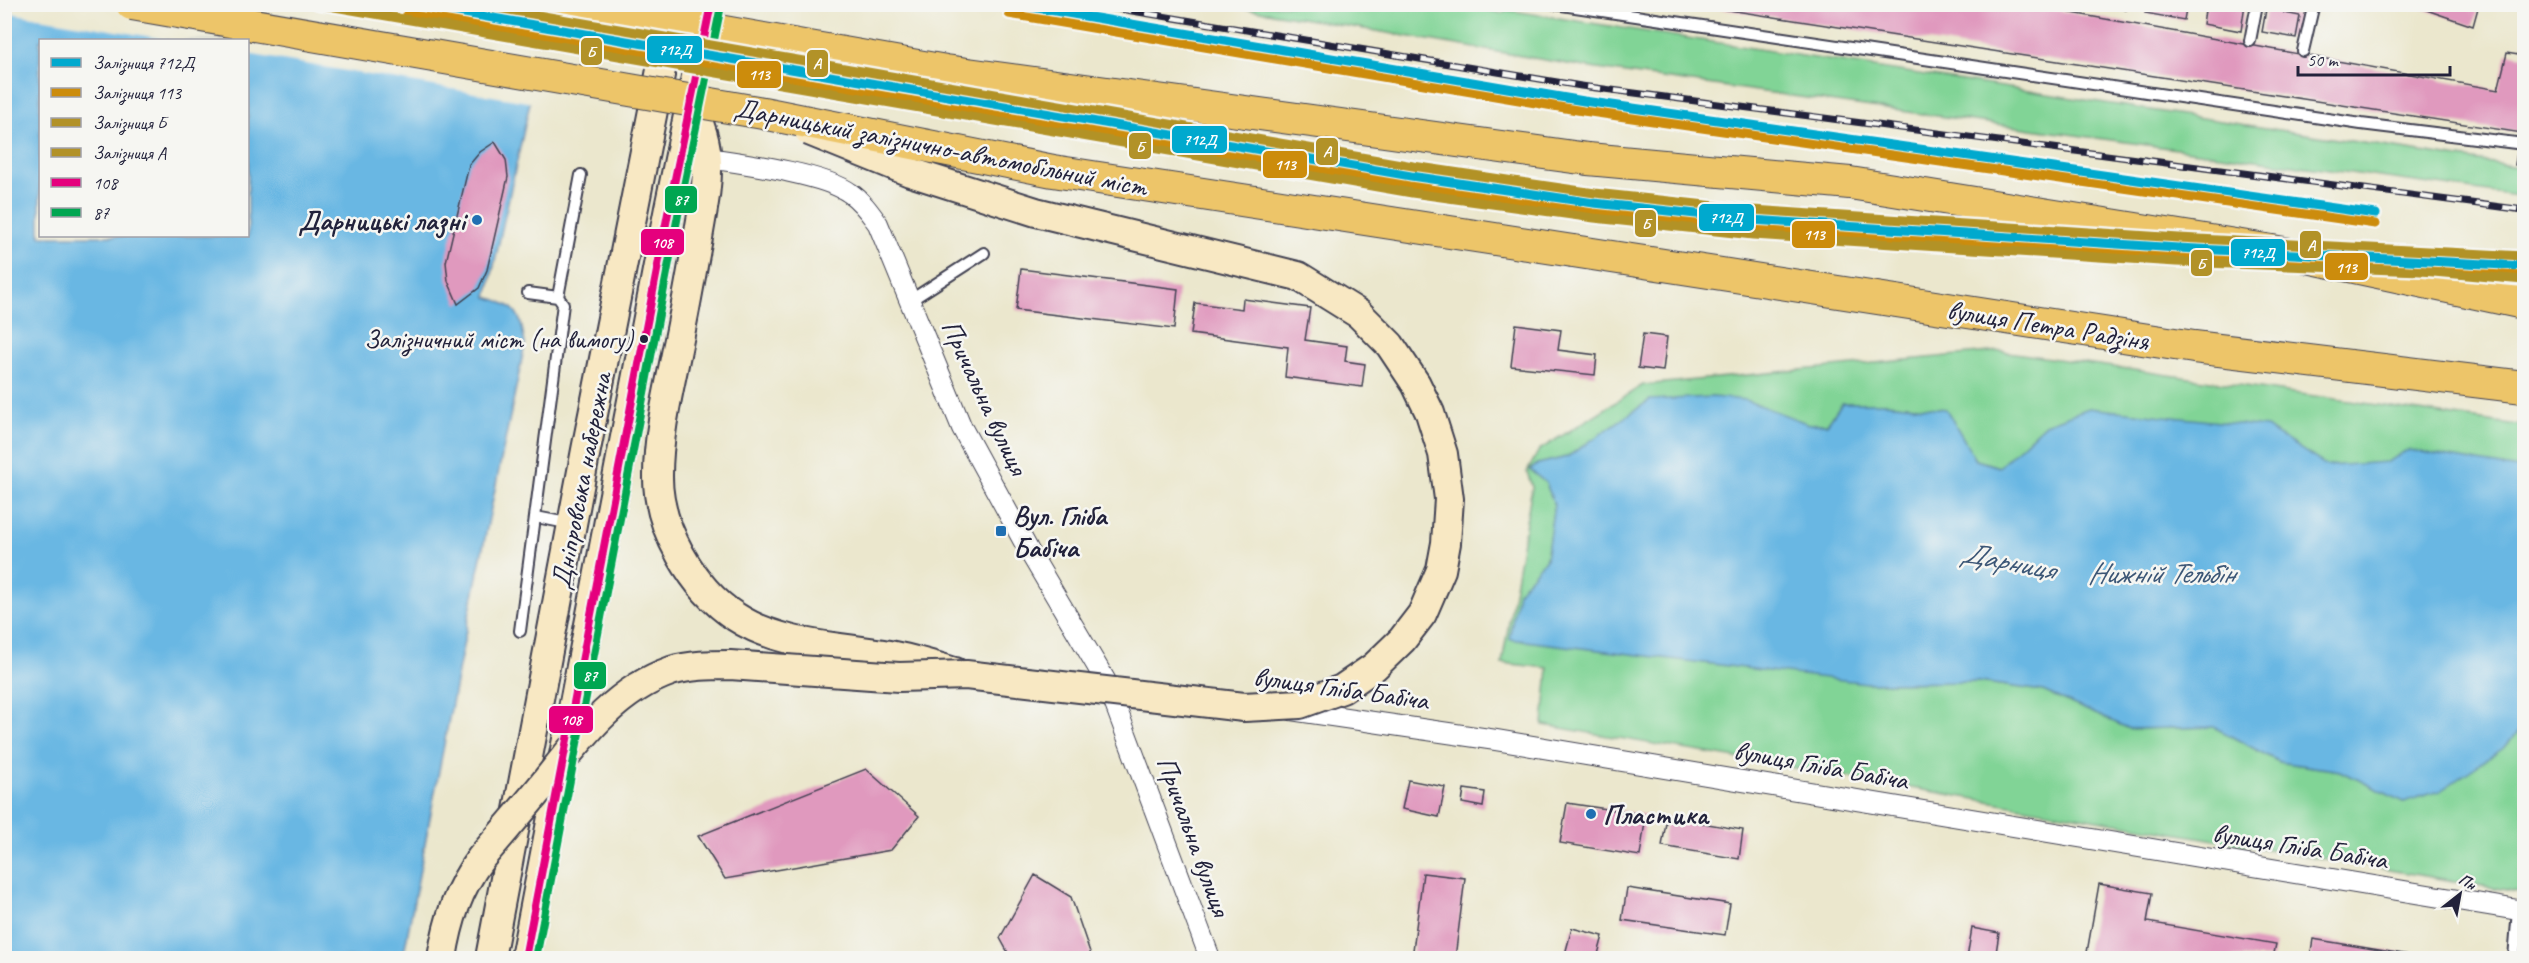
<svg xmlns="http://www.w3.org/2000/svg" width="2529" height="963" viewBox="0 0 2529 963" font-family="Caveat,sans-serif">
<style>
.green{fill:#81d496;stroke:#527b68;stroke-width:1.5}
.water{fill:#69b7e3;stroke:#466c8f;stroke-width:1.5;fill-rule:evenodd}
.pier{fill:#ebe7cd}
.building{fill:#e099be}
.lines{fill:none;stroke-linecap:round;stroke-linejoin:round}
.service-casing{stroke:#404051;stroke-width:14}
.minor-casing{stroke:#404051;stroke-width:22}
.secondary-casing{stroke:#404051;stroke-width:32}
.primary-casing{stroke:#404051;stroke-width:34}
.service{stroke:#fff;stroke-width:10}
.minor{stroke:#fff;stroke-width:20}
.secondary{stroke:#f8e8c3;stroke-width:28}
.primary{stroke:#edc569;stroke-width:32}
.rail-casing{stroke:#22223b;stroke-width:7}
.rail{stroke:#f6f6f2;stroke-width:4.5;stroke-dasharray:14;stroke-linecap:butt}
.secondary-bridge-casing{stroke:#404051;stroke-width:32;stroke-linecap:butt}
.primary-bridge-casing{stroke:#404051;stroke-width:34;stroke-linecap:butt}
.secondary-bridge{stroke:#f8e8c3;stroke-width:28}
.primary-bridge{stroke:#edc569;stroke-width:32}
.bus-1-casing{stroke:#f6f6f2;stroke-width:12}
.bus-2-casing{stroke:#f6f6f2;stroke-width:12}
.bus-1{stroke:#e5007d;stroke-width:8}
.bus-2{stroke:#00a651;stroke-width:8}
.rail-1-casing{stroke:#f6f6f2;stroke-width:14}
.rail-2-casing{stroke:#f6f6f2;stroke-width:14}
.rail-3-casing{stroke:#f6f6f2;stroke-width:14}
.rail-4-casing{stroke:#f6f6f2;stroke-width:14}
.rail-1{stroke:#00a9ce;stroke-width:9}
.rail-2{stroke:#cc8c0c;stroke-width:9}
.rail-3{stroke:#b29228;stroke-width:9}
.rail-4{stroke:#b29228;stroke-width:9}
.poi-dot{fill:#1f6fb2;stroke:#f6f6f2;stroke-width:2}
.bus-dot{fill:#22223b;stroke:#f6f6f2;stroke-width:2}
.labels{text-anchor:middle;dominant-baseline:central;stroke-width:5;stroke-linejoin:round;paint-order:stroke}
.bus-label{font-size:26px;fill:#22223b;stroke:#f6f6f2;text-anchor:end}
.street-label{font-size:28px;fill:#22223b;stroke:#f6f6f2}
.poi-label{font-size:28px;font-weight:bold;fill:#22223b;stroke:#f6f6f2;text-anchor:start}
.water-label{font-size:30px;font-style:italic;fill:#3b5676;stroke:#f6f6f2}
.line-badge{stroke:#f6f6f2;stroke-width:2}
.badge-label{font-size:16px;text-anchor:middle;font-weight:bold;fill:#fff}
</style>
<rect width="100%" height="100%" fill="#f6f6f2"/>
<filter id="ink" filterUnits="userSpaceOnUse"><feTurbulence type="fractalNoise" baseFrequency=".0167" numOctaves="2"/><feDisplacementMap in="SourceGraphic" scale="12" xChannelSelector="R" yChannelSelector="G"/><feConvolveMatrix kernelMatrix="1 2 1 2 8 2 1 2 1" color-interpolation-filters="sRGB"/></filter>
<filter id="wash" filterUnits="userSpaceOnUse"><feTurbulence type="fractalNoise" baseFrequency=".008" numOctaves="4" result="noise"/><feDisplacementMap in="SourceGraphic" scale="24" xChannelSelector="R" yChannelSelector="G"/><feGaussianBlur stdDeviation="1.35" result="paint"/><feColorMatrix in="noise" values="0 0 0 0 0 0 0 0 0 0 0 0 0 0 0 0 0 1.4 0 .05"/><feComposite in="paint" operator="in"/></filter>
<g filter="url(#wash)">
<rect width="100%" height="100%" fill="#ebe7cd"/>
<path class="green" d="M1460,5L1501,13L1507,10L2524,168V197L1597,69L1225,5Z
M2001,351L2524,426V552L2045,424L1999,467L1976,460L1945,409L1885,403H1842L1827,424H1809L1780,414L1650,400L1567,457L1538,464L1530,470L1546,483L1554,504L1546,559L1518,592L1867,683L1979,682L2043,691L2130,729L2214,727L2279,762L2341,771L2403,802L2505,747L2524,725V893L1543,725L1548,668L1502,663L1532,487L1527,472L1539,450L1643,385Z"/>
<path class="water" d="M5,5H574L532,93L487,297C518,306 520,313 525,344L468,620L403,958H5ZM40,40H248V236H40Z
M1712,397L1745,400L1809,424H1827L1842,403H1885L1946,409L1976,460L1999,467L2045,424L2089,408L2266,427L2327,466L2387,462L2409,450L2524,470V725L2505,747L2440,791L2403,802L2341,771L2279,762L2214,727L2130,729L2043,691L1979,682L1867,683L1509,639L1518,592L1546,559L1554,504L1546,483L1530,470L1538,464L1567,457L1650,400Z"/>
<path class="pier" d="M5,4H577L535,94L533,103L248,54V40H170L4,12Z"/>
<g id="blocks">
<path class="building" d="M1690,4H2022L2498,90L2507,53L2524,56V121L2522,133Z
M2104,4H2127L2126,10Z
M2147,4H2187L2184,20L2145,13Z
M2206,4H2245L2241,31L2203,24Z
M2267,4H2285L2284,13L2300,16L2296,38L2262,32Z
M2469,4L2478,8L2473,26L2412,5Z
M495,142L506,160L508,177L487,270L479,288L458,304L448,281L446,262L469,165L480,152Z
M2517,152L2524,153V167L2515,165Z
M1021,269L1178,289L1174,329L1016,310Z
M1243,299L1310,308L1305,340L1347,346L1345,361L1365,364L1362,387L1285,377L1288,347L1191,334L1195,303L1242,309Z
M1516,324L1561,330L1558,350L1597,355L1595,375L1511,366Z
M1643,334L1667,337L1663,371L1638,368Z
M866,769L919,816L891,850L725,879L698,836Z
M1408,780L1445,787L1439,817L1402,809Z
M1464,789L1485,792L1483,807L1462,803Z
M1567,803L1646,815L1640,856L1560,843Z
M1667,817L1743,830L1739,859L1662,846Z
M1423,873L1465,878L1455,958H1412Z
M1035,875L1071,897L1092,958H1011L1000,938Z
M2099,884L2152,893L2147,922L2276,944L2273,958H2086Z
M1627,888L1730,904L1725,935L1622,920Z
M1572,928L1603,936L1597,958H1564Z
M1972,928L1999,933L1996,953L2009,956V958H1967Z
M2313,939L2421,957V958H2310Z"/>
</g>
</g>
<g filter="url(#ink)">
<use href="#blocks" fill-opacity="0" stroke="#404051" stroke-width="1.5"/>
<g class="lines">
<g class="service-casing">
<path id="service" d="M1555,4L2361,124L2524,144
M2250,41L2257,4
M2303,51L2313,8L2308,4
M528,293L558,297
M911,300L984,253
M536,517L572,524
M520,631L563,304L558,297L581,175
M2514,958L2518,910"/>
</g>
<g class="minor-casing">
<path id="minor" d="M709,158C742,163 825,174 850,193C862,201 870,213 878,224L962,428L1029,551L1107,683L1210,958
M1291,710L1496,740L2524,911"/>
</g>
<g class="secondary-casing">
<path id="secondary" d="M690,106C717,150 706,189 698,238C691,275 685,312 677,349C669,390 658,433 658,475C657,527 693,589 736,617C780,646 839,646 889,655C912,659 934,666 955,672
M490,958L586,450L674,4
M525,958L669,208L711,4"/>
</g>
<g class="primary-casing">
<path id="primary" d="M1588,159L1850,183L2303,256L2524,303
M1573,251L2194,347L2524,387"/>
</g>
<use href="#service" class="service"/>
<use href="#minor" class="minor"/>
<use href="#secondary" class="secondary"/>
<use href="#primary" class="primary"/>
<g class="rail-casing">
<path id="rail" d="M1090,4L1581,86L2524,210"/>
</g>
<use href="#rail" class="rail"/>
<g class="secondary-bridge-casing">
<path id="secondary-bridge" d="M442,958C448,920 458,889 481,858C503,832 525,807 546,781C581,737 616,690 671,671C690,665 711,665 730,665L899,677L966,675L1244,707L1300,704L1342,689L1374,667L1402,640L1422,614L1441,570L1446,543L1449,499L1443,454L1430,413L1416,384L1390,345L1359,314L1298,276L1036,212L910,172L809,131"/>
</g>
<g class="primary-bridge-casing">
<path id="primary-bridge" d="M132,4L763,113L1053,171L1573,251
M565,4L946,71L1588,159"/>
</g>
<use href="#secondary-bridge" class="secondary-bridge"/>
<use href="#primary-bridge" class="primary-bridge"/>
<g class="bus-1-casing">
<path id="bus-1" d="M525,958L669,208L711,4"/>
</g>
<g class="bus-2-casing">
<path id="bus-2" d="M536,958L679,210L721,6"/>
</g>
<use href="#bus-1" class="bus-1"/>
<use href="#bus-2" class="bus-2"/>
<g class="rail-1-casing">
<path id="rail-1" d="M412,4L1411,176L1594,203L1752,220L2178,248L2524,266
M1014,4L1584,101L2376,214"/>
</g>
<g class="rail-2-casing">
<path id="rail-2" d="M407,14L1409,186L1593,213L1751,230L2177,258L2523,276
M1009,14L1583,111L2375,224"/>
</g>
<g class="rail-3-casing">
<path id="rail-3" d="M317,4L1412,193L1594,218L1753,235L2176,262L2422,271L2524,280"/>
</g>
<g class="rail-4-casing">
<path id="rail-4" d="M474,4L1413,166L1595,193L1753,210L2179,238L2524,256"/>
</g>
<use href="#rail-1" class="rail-1"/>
<use href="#rail-2" class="rail-2"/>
<use href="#rail-3" class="rail-3"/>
<use href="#rail-4" class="rail-4"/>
</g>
</g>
<g class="poi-dot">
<circle cx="477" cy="220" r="6"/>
<rect x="995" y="525" width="12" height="12" rx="3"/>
<circle cx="1591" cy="814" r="6"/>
</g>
<circle class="bus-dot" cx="644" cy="339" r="5"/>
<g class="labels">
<g class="bus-label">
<text x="633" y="339">Залізничний міст (на вимогу)</text>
</g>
<g class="street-label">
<text transform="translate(941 147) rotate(11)">Дарницький залізнично-автомобільний міст</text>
<text transform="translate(2048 325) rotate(9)">вулиця Петра Радзіня</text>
<text transform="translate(985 397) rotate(65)">Причальна вулиця</text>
<text transform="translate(581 481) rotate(-79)">Дніпровська набережна</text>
<text transform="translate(1341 688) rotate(8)">вулиця Гліба Бабіча</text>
<text transform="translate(1821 765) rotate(10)">вулиця Гліба Бабіча</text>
<text transform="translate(1194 836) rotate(70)">Причальна вулиця</text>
<text transform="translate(2300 846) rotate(9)">вулиця Гліба Бабіча</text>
</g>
<g class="poi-label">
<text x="465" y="220" text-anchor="end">Дарницькі лазні</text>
<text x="1013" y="515">Вул. Гліба<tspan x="1013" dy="32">Бабіча</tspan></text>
<text x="1603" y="814">Пластика</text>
</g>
<g class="water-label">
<text transform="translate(2008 561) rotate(11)">Дарниця</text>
<text x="2161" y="573">Нижній Тельбін</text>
</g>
</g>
<g class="line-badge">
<rect x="646" y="35" width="57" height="29" rx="6" fill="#00a9ce"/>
<rect x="580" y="37" width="23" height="29" rx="6" fill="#b29228"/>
<rect x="806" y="49" width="23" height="29" rx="6" fill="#b29228"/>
<rect x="736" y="60" width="46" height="29" rx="6" fill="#cc8c0c"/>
<rect x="1171" y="125" width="57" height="29" rx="6" fill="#00a9ce"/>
<rect x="1128" y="132" width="24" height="28" rx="6" fill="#b29228"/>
<rect x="1315" y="137" width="24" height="29" rx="6" fill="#b29228"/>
<rect x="1262" y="150" width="46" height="29" rx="6" fill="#cc8c0c"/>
<rect x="664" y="185" width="34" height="29" rx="6" fill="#00a651"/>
<rect x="1698" y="203" width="57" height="29" rx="6" fill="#00a9ce"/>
<rect x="1634" y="209" width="23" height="29" rx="6" fill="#b29228"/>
<rect x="1791" y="220" width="45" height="29" rx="6" fill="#cc8c0c"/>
<rect x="640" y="228" width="45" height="28" rx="6" fill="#e5007d"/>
<rect x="2299" y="230" width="23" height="29" rx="6" fill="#b29228"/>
<rect x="2230" y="238" width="56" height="29" rx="6" fill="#00a9ce"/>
<rect x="2190" y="249" width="23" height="28" rx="6" fill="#b29228"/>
<rect x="2324" y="252" width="45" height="29" rx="6" fill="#cc8c0c"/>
<rect x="573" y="661" width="34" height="29" rx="6" fill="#00a651"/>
<rect x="548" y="705" width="46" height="29" rx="6" fill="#e5007d"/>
</g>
<g class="badge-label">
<text x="675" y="55">712Д</text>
<text x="591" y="57">Б</text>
<text x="817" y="69">A</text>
<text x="759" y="80">113</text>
<text x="1200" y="145">712Д</text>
<text x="1140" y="152">Б</text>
<text x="1327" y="157">A</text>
<text x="1285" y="170">113</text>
<text x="681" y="205">87</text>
<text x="1726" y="223">712Д</text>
<text x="1646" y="229">Б</text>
<text x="1814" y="240">113</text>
<text x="662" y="248">108</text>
<text x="2311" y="251">A</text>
<text x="2258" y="258">712Д</text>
<text x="2201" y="269">Б</text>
<text x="2346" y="273">113</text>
<text x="590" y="681">87</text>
<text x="571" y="725">108</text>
</g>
<rect width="2529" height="963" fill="none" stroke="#f6f6f2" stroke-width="24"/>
<rect x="39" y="39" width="210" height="198" fill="#f6f6f2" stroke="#a1a1a9" stroke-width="1.5"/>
<rect x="51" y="58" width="30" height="9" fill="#00a9ce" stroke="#a1a1a9" stroke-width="1.5"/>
<text x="93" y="69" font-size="18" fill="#22223b">Залізниця 712Д</text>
<rect x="51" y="88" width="30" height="9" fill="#cc8c0c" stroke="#a1a1a9" stroke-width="1.5"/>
<text x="93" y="99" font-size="18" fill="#22223b">Залізниця 113</text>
<rect x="51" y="118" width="30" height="9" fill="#b29228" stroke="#a1a1a9" stroke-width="1.5"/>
<text x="93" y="129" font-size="18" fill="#22223b">Залізниця Б</text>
<rect x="51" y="148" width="30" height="9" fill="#b29228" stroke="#a1a1a9" stroke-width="1.5"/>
<text x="93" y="159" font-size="18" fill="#22223b">Залізниця A</text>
<rect x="51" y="178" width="30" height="9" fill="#e5007d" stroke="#a1a1a9" stroke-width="1.5"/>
<text x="93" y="189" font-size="18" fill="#22223b">108</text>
<rect x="51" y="208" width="30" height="9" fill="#00a651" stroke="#a1a1a9" stroke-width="1.5"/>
<text x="93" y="219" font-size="18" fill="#22223b">87</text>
<g transform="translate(2460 894) rotate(31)" stroke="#f6f6f2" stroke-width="4.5" paint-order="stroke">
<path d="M0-4.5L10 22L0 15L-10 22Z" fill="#22223b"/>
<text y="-9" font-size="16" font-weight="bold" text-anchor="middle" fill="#22223b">Пн</text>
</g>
<path d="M2298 66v9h152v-9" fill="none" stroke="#22223b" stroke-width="3"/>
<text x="2307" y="66" font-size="18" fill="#22223b" stroke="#f6f6f2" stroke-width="4.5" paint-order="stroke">50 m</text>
</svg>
